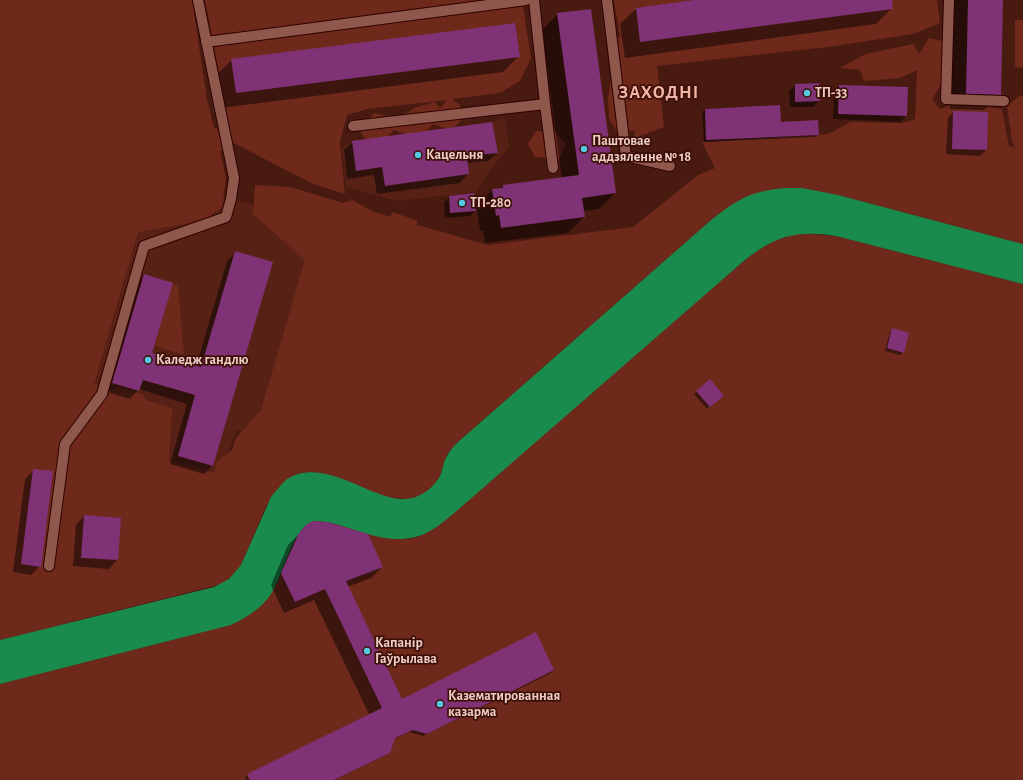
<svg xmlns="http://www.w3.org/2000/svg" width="1023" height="780" viewBox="0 0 1023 780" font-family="'Alegreya Sans',sans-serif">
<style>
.built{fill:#582116}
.green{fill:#6f291b}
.water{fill:#198b4c}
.shadow{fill:#0007}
.building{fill:#7f3275}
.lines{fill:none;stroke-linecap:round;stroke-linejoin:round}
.minor-casing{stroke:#2d0100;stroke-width:12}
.minor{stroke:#8e584d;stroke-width:10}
.poi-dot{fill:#56c9e0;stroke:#3d0f07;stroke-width:1.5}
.labels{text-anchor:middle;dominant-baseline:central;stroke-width:3.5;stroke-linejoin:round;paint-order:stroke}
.poi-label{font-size:14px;font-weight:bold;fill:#edcdc6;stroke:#3d0f07;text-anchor:start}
.district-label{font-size:18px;font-weight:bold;letter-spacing:1px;fill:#f2b4a7;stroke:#3d0f07}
</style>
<rect width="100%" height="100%" fill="#491a10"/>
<path class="built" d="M505,118L509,147L492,168L476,192L398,201L346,187L342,147L352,141L492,122Z
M193,187L231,199L279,211L471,337L345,456L236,430L205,518L127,559L50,269Z"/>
<path class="green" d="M0,0H192L207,99L214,128H217L224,149L220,151L226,178L222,207L203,221L138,232L94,384L113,390L118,387L144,395L145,400L172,408L169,461L214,473L217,461L232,450L236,438L261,410L305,260L253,214L255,185L290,187L343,203L352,200L372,211L390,217L393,212L418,221L417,225L488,245L633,227L698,175L715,168L702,142L828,134L851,122L903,123L915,119L917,70L900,78L864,81L860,70L840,68L866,54L913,44L919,54L929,38L946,42L944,80L932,99L940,109L957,103L1002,109L1009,146L1015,147L1012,141L1007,106L1020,95L1023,96V244L838,195L738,201L710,221L458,442L447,454L440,476L434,485L426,492L417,497L408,499L386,497L330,475L296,474L286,480L278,488L266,506L241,565L229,579L222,584L0,640Z
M205,0H522L531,58L520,81L500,93L452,99L460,105V122L450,130L433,124L427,131L411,136L394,130L387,137L366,141L360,130L374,113L399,119L414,108L434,102L440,108L447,100L367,109L347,115L340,142L345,194L313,184L232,142Z
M614,0H937L940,23L913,34L828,47L657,66L664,127L635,138L634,130L619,135L609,119L608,99L617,39L620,37Z
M1015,20H1023V68L1015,67Z
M536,131H554L566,144L559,159L535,157L528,144Z
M797,234H810L836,236L1023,284V780H0V684L231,625L276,584L299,533L307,524L313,521L327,522L394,539H407L418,537L754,253L775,240Z
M170,284L178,286L184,355L155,346Z"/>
<path class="water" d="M784,188H802L838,195L1023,244V284L836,236C797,230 775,236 745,260L452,515C445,520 438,527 430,531C401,548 368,534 339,525C330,523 319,519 310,523C293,530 282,577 271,594C261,609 246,618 231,625L0,684V640L214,587L229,579L241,565L271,497C276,491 281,484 287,479C315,461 350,483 377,493C389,498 405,502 418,496C427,492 435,485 440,476C443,470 443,462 447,456C450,450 454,446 458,442L710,221C736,200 751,191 784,188Z"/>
<path class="shadow" d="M701,0H891L892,8L876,24L625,58L620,24L636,9Z
M953,0H1002L1000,94L984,110L950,109Z
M558,14L615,193L599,209L583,211L584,217L568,233L485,243L483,231H480L477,209L470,216L445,218L444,203L449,197L475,208L492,190L500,189L503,186L562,179L542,30Z
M519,56L503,72L220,108L216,75L232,60Z
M818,84L819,101L813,107H790L789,91L795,85Z
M839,86L906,116L900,122L833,119L834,91Z
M779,106L780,123L818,135L815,137L704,142L702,112L705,109Z
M953,112L987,113L986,150L980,156L946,154L948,118Z
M352,142L497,153L488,161L467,163L468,174L460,183L377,194L374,175L347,179L344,150Z
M236,252L212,466L204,474L170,464L187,404L139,389L130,399L104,391L136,284L144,275L151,354L196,367L227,261Z
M893,330L903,352L900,355L885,351L890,332Z
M697,391L720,398L707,409L694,394Z
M34,470L40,566L31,575L13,572L25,479Z
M84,516L120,518L117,560L109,569L73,566L76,525Z
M308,525L382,567L371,578L347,587L401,701L553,670L551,673L423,736L409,732L394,739L389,752L386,755L335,780H252L370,716L314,600L284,613L271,585L288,545Z
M247,775L249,780H247L245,777Z"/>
<path class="building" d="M694,0H892L893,9L640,42L636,8Z
M968,0H1003L1001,95L966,94Z
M591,9L616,193L582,198L585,217L501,228L499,215L496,216L492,189L503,188V185L579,175L557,13Z
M515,23L520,57L236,93L231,59Z
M819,83L820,101L795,102V84Z
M839,85L908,87L907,116L838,114Z
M780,105L781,122L818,120L819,135L706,140L705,109Z
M953,111L988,112L987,150L952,149Z
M492,122L498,153L467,156L469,174L385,186L382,167L356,171L352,141Z
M474,193L476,211L450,213L449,196Z
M235,251L273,262L213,466L178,456L195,395L143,380L139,391L112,383L144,274L173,283L152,353L201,367Z
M892,328L909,333L904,353L887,348Z
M710,379L724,396L710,407L696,391Z
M33,469L53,471L41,567L21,564Z
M84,515L121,518L118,560L81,558Z
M313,521L327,522L368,534L383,567L346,581L402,699L536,632L554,670L427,734L413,730L395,738L390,753L334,780H250L247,774L382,708L325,589L295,602L281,573L299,533L307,524Z"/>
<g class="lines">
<g class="minor-casing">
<path id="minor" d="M607,0L626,156L670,166
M949,0L946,99L1004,101
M206,42L526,0
M545,104L553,168
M353,126L545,104L534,0
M49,566L65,444L102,394L144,246L226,217L231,199L234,178L198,0"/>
</g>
<use href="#minor" class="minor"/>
</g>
<g class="poi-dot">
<circle cx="807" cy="93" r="4"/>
<circle cx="584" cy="149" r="4"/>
<circle cx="418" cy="155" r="4"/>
<circle cx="462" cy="203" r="4"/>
<circle cx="148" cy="360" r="4"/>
<circle cx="367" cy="651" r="4"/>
<circle cx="440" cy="704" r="4"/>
</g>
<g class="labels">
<g class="poi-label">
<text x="815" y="93">ТП-33</text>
<text x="592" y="141">Паштовае<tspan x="592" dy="16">аддзяленне № 18</tspan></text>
<text x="426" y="155">Кацельня</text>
<text x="470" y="203">ТП-280</text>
<text x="156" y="360">Каледж гандлю</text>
<text x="375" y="643">Капанір<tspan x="375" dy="16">Гаўрылава</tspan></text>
<text x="448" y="696">Казематированная<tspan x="448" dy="16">казарма</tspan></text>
</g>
<g class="district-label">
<text x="659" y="93">ЗАХОДНІ</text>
</g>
</g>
</svg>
